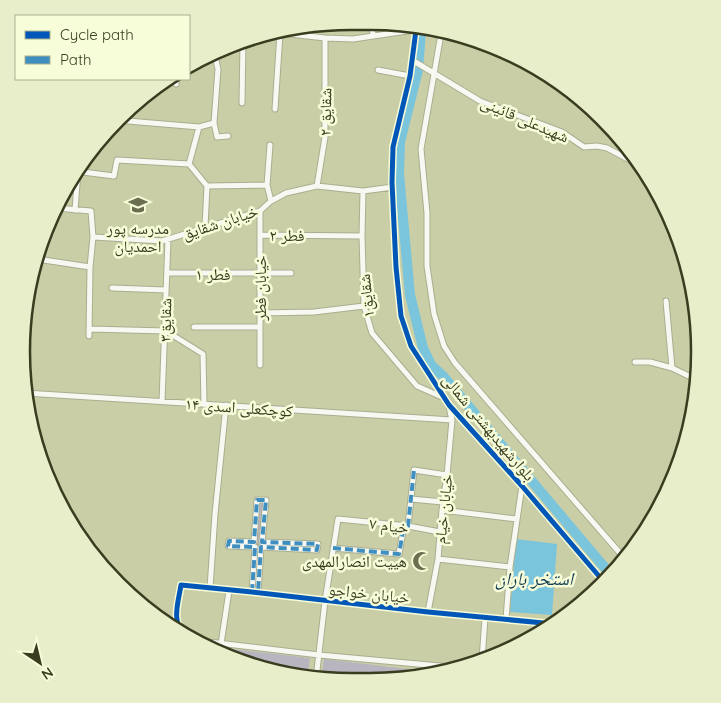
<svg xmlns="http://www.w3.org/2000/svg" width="721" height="703" viewBox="0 0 721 703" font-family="Quicksand,'Noto Naskh Arabic',sans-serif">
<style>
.green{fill:#b8b4c0}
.water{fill:#7ac4dc}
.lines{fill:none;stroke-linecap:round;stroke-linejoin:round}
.river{stroke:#7ac4dc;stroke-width:10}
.street-casing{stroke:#aaae8f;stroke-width:7}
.street{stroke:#f7f8f2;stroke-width:5}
.quiet{stroke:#3e8ec0;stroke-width:4;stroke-dasharray:8 4;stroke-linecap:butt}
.cycleway-casing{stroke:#f7fcd9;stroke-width:8}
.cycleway{stroke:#0057b8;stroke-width:5}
.labels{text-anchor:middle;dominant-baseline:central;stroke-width:5;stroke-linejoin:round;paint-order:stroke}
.street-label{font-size:16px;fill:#393c1f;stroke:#f7fcd9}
.poi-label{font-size:16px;fill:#393c1f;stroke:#f7fcd9}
.water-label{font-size:18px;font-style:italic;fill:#0d3a4f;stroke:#f7fcd9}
.rim{fill:none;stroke:#393c1f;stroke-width:2.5}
</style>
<rect width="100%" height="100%" fill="#c9cea7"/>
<path class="green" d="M257,501H265L263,542L318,544L317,550L261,547L258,586H253L255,547L229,546V541L254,542Z
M205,646L310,658L307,678L246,664Z
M324,659L441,673L391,681L321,679Z"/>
<path class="water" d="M516,539L557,544L552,615L510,612Z"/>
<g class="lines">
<path class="river" d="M421,31L418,70L400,142L399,174L410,295L423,348L431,365L443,376L611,575"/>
<g class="street-casing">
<path id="street" d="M372,24L373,35
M416,30L410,76L393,147L392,182L396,267L401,316L411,346L449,405L522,486L604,582
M272,32L325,38L353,39L414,30
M441,34L421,149L427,213V266L434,314L444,346L455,363L619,552L624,560
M412,60L480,101L562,132L584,147L597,146L607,148L641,166
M378,70L410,76
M176,84V79
M242,103L243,41
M275,109L280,33
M116,120L199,127
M214,123L217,137L228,136
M270,145L267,185L271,201
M75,171L114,176L117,160L189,164
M207,186L189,164L199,127L214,123L218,69L214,52
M207,186L267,185
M317,186L325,137V38
M363,191L362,236L364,306L372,333L417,386L442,397
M56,208L91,211L93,237L162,241L260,211L271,201L286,193L317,186L363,191L393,187
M75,210L78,171
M260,211V365
M205,227L207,186
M260,235L362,236
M37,259L90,267L93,237
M167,273H291
M112,288L166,290
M666,301L672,368L697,380
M260,313L314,312L364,306
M194,327H260
M89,329L166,331L203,354L204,404
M89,336L90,267
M635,362H650L672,368
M25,393L452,420
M162,402L168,239
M411,499L443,502
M442,510L517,519
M333,548L399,554L403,531L408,526L414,470L447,475
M438,559L510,567
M210,588L215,514L226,405
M252,592L255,547L228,546L229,541L254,542L257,500H266L262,542L318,544L317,550L261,547L258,592
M428,612L438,559L442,510L447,475L452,420L449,407
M161,619L179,630
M506,619L510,567L522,486
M185,637C171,621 178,604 181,585L252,592L428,612L554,624
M192,640L319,655L462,668
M221,644L229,591
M482,660L485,618
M316,679L325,601L338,519L408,526L440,532"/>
</g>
<use href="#street" class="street"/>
<path class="quiet" d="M333,548L399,554L403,531L408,526L414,470
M252,592L255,547L228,546L229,541L254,542L257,500H266L262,542L318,544L317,550L261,547L258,592"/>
<g class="cycleway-casing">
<path id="cycleway" d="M416,30L410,76L393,147L392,182L396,267L401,316L411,346L449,405L522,486L604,582
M185,637C171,621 178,604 181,585L252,592L428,612L554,624"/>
</g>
<use href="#cycleway" class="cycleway"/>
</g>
<defs>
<g id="school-bare" transform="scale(1.5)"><path d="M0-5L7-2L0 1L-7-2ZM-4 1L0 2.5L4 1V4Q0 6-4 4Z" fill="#6b6f4f" stroke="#f7fcd9" stroke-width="2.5" paint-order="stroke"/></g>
<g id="mosque-bare" transform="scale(1.5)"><path d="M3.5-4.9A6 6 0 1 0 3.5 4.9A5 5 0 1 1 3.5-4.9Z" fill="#6b6f4f" stroke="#f7fcd9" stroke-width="2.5" paint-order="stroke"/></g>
</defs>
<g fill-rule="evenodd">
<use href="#school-bare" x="138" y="205"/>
<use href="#mosque-bare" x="422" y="561"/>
</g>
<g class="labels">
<g class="street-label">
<text transform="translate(325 112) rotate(-89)">شقایق ۲</text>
<text transform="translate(525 119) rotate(23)">شهیدعلی قائینی</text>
<text transform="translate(220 222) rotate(-18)">خیابان شقایق</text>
<text x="287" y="235">فطر ۲</text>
<text x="213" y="274">فطر ۱</text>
<text transform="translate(260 288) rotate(-90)">خیابان فطر</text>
<text transform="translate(366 296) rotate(-96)">شقایق۱</text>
<text transform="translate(165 320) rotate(-89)">شقایق۳</text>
<text transform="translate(239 407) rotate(4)">کوچکعلی اسدی ۱۴</text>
<text transform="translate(489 427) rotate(50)">بلوارشهیدبهشتی شمالی</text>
<text transform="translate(443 509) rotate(-84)">خیابان خیام</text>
<text transform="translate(389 525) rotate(7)">خیام ۷</text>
<text transform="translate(369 593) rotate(6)">خیابان خواجو</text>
</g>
<g class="poi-label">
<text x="138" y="228">مدرسه پور<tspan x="138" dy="18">احمدیان</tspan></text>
<text x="407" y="561" text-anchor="end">هییت انصارالمهدی</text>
</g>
<g class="water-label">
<text x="534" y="578">استخر باران</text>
</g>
</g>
<path d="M0 0H721V703H0ZM351 30H370A321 321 0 0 1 691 351V352A321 321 0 0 1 370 673H351A321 321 0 0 1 30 352V351A321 321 0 0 1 351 30Z" fill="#e8edca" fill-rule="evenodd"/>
<path class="rim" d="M351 30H370A321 321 0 0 1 691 351V352A321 321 0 0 1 370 673H351A321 321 0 0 1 30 352V351A321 321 0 0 1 351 30Z"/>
<rect x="15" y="15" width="175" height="65" fill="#f7fcd9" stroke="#abaf8f"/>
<rect x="25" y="31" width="25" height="8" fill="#0057b8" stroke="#abaf8f"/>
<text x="60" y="40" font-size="15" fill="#393c1f">Cycle path</text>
<rect x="25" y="56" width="25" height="8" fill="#3e8ec0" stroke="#abaf8f"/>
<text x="60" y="65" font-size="15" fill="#393c1f">Path</text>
<g transform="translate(40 663) rotate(145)" stroke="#f7fcd9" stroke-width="4" paint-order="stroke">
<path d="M0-4L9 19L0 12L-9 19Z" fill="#393c1f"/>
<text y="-8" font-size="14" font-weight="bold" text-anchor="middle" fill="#393c1f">N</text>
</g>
</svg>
